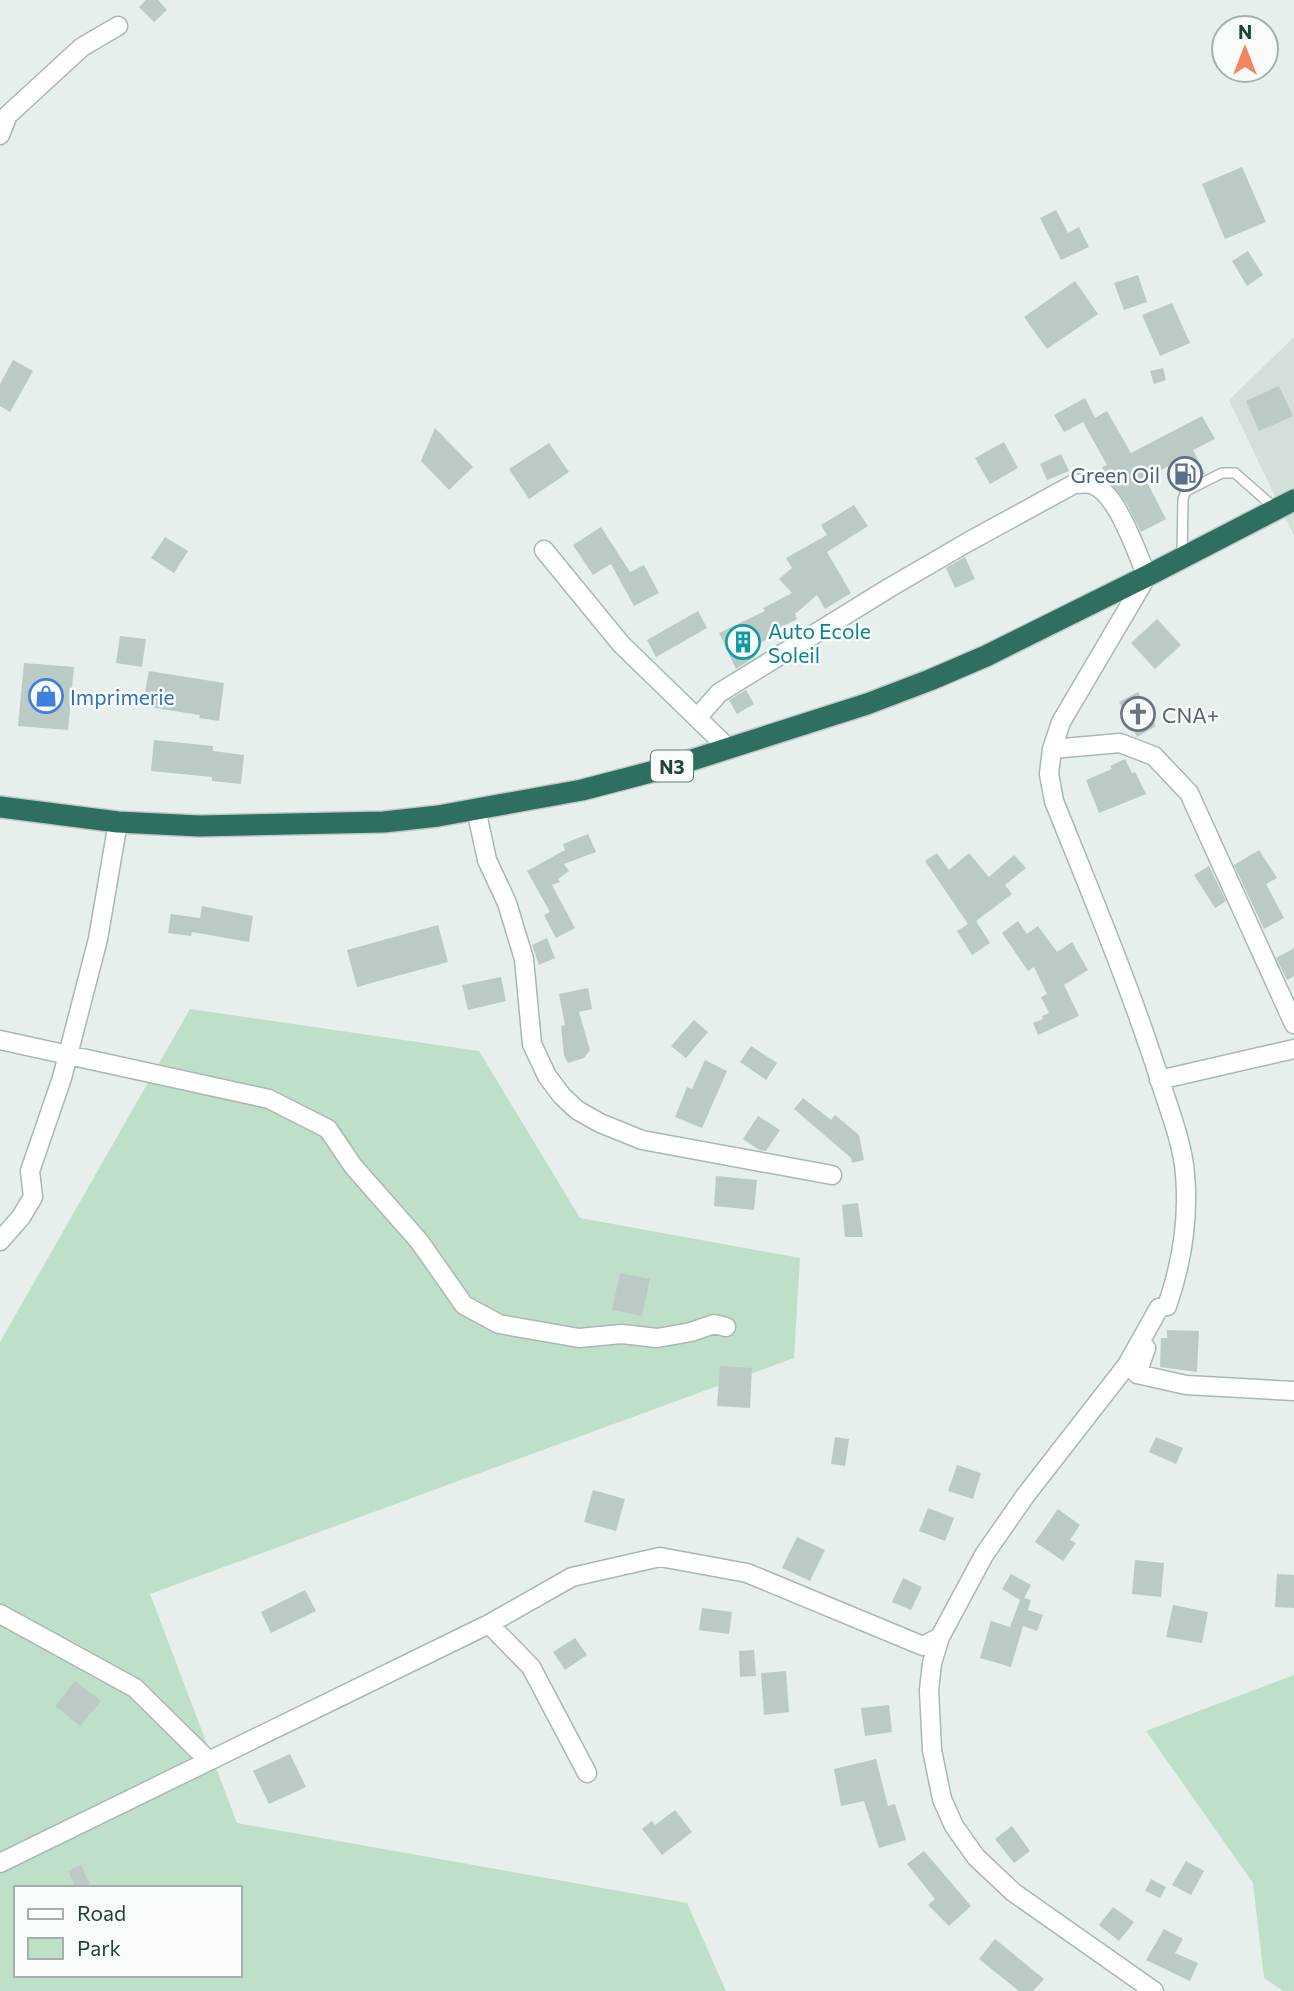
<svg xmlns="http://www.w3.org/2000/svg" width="1294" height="1991" viewBox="0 0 1294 1991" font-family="Commissioner,sans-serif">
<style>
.built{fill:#d4dfda}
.green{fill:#bfe0c8;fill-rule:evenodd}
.building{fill:#bbcac4}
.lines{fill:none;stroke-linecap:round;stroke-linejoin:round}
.lane-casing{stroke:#a8b8b2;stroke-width:12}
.street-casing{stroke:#a8b8b2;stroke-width:21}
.highway-casing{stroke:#c2cac8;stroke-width:24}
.lane{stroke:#fff;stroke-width:9}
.street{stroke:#fff;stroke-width:18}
.highway{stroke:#2f6f62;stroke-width:21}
.labels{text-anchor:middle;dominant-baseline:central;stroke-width:5;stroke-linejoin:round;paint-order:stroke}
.shield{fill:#f7fbf9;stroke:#637a73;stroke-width:2}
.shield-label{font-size:19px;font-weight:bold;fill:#24423a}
.service-label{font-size:21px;fill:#4e5e75;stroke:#f7fbf9;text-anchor:end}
.culture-label{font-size:21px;fill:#0d838f;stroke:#f7fbf9;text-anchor:start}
.shop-label{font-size:21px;fill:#366cbe;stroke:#f7fbf9;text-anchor:start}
.worship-label{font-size:21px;fill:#5b616d;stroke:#f7fbf9;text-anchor:start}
</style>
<rect width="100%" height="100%" fill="#e6efeb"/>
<path class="built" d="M1294,337V536L1229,400Z"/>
<path class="green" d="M190,1009L479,1051L580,1218L800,1258L794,1358L150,1594L237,1823L687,1903L726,1991H0V1342ZM16,1888H240V1975H16Z
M1294,1675V1991H1283L1264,1978L1253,1883L1146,1731Z"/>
<path class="building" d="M146,0H158L167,10L154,22L139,7Z
M1242,167L1266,222L1225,239L1202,184Z
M1056,210L1068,233L1079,227L1089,247L1061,260L1040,218Z
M1248,251L1263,275L1247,286L1232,261Z
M1138,275L1147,302L1124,310L1114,283Z
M1075,281L1098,314L1047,349L1024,317Z
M1172,303L1190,343L1160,356L1142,315Z
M13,360L33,371L10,412L0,406V384Z
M1163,368L1166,380L1154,384L1150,371Z
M1279,386L1293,416L1259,431L1246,401Z
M1085,398L1095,418L1107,411L1131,453L1202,416L1215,439L1193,450L1205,474L1190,481L1179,461L1145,478L1166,519L1141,532L1127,504L1109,481L1102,467L1107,465L1083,422L1064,432L1054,415Z
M435,428L473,467L449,490L421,461Z
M1004,442L1018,468L990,484L975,458Z
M549,443L569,472L529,499L509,469Z
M1061,454L1069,471L1047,480L1040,464Z
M854,505L868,526L827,552L851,593L825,609L817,595L795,614L797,619L772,632L774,636L751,647L755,657L736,669L719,633L765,611L763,608L792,593L779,579L792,568L786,558L827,535L821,525Z
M601,527L630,572L644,565L659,593L634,606L611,564L593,575L573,545Z
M165,537L188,551L174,573L151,558Z
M965,557L975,579L955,588L946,568Z
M698,611L707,628L656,657L647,640Z
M1157,619L1181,645L1155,669L1131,643Z
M120,636L146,639L142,667L116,663Z
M24,663L74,667L68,730L18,726Z
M149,671L224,683L219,721L199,718L200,715L142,706Z
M746,690L754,704L737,714L729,700Z
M1138,692L1156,726L1137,737L1119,702Z
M154,740L213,746V751L244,755L241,784L212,781V777L151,771Z
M1125,759L1132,773L1135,772L1146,794L1099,813L1086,780L1112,769L1110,766Z
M588,834L596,852L564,864L569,871L558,879L560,882L552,885L575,928L556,938L544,915L550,912L527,871L565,850L563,844Z
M1259,850L1277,878L1266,884L1284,918L1264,929L1234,865Z
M937,853L949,870L969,853L989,877L1014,855L1026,868L1005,885L1012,894L976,921L990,943L972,955L957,931L968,924L925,861Z
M1209,866L1226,901L1215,908L1194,875Z
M202,906L253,916L249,942L192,932L191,936L168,933L171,914L200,918Z
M1018,921L1027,934L1038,926L1057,952L1072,942L1088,970L1064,985L1079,1016L1038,1035L1033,1023L1043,1019L1042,1016L1049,1013L1041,997L1047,994L1034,967L1028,971L1002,933Z
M438,925L448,962L357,987L347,950Z
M547,938L555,958L539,965L532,945Z
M1294,948V976L1287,980L1276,958Z
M501,977L506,1001L468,1010L462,985Z
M588,988L592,1009L579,1012L590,1050L584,1058L568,1063L564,1056L561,1026L565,1025L559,994Z
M694,1020L708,1032L686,1058L671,1046Z
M751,1046L777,1063L766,1080L740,1062Z
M705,1060L727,1071L702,1128L675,1117L687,1087L692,1089Z
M803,1098L831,1120L835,1115L859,1135L864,1160L852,1163L851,1158L794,1109Z
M758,1116L780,1130L766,1151L759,1150L743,1139Z
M716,1176L757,1180L754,1210L714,1206Z
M858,1203L863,1237H845L842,1205Z
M620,1273L650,1279L642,1316L612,1310Z
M1167,1330L1199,1331L1197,1372L1160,1367L1161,1338H1167Z
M720,1366L752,1368L750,1408L717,1406Z
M835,1437L849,1439L845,1466L831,1464Z
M1156,1437L1183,1448L1176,1464L1149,1452Z
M957,1465L981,1473L973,1499L948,1491Z
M593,1490L625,1499L616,1531L584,1522Z
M928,1508L954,1518L945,1541L919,1531Z
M1058,1509L1080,1525L1070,1540L1076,1543L1063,1561L1035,1542Z
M797,1537L825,1550L810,1581L782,1568Z
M1135,1560L1164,1563L1161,1597L1132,1594Z
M1011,1574L1031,1585L1024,1598L1031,1600L1028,1610L1043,1615L1037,1631L1023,1626L1011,1667L980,1658L991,1621L1010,1627L1020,1600L1002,1589Z
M1277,1574L1294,1575V1608L1275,1607Z
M903,1578L922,1587L911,1610L892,1602Z
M305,1590L316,1611L271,1633L261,1612Z
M1173,1605L1208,1612L1202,1643L1166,1637Z
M702,1608L732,1612L729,1634L699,1630Z
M575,1638L587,1655L565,1670L553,1652Z
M754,1650L756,1676L740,1677L739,1651Z
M786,1671L789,1712L764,1715L761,1673Z
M75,1681L101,1701L80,1726L55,1706Z
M889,1705L892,1732L865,1736L861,1708Z
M290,1754L306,1787L269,1804L253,1771Z
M876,1759L888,1806L895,1804L906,1840L879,1848L864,1801L841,1806L834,1769Z
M675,1810L692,1832L662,1855L642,1829L652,1821L655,1825Z
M1012,1826L1030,1851L1014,1863L995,1839Z
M924,1851L971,1906L949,1926L928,1905L935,1899L907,1864Z
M1186,1861L1204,1871L1191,1895L1172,1885Z
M81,1865L90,1884L76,1888L68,1871Z
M1151,1879L1166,1887L1160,1898L1145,1891Z
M1113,1907L1134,1922L1119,1941L1099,1925Z
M1164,1929L1183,1939L1175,1953L1198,1963L1190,1981L1146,1960Z
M995,1939L1044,1979L1033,1991H1019L979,1959Z"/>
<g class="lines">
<g class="lane-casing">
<path id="lane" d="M1182,557L1183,499L1186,491L1222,473H1235L1276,509"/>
</g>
<g class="street-casing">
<path id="street" d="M0,135L8,115L82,47L118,26
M544,550L621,644L728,748
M697,718L719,693L889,588L968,542L1074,484C1079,484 1086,483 1091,484C1117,491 1136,552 1147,576L1061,722L1052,749L1049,774L1054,801C1090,891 1127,979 1157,1071C1167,1105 1182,1139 1185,1174C1189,1220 1182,1263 1167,1306L1159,1308L1127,1365L1025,1496L984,1555L940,1637L932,1663L929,1690L932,1750L942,1799L954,1826L976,1857L1013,1892L1154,1991
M1052,749L1120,743L1154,756L1189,793L1294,1024
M476,809L487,860L507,903L524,959L532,1044L547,1076L562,1096L577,1110L600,1123L642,1140L832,1175
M0,1040L269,1099L328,1129L353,1166L419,1241L464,1305L499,1324L579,1338L622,1334L657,1338L691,1332L714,1324L726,1327
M1159,1080L1294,1049
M0,1241L21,1217L33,1197L30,1171L62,1078L98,939L118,822
M1146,1348L1137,1374L1186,1385L1294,1391
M0,1614L135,1688L209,1761
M489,1624L531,1667L587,1773
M0,1863L489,1624L572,1577L660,1557L747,1573L923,1646L940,1637"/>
</g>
<g class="highway-casing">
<path id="highway" d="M0,807L118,822L199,826L384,822L438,816L582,790L670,767L867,704L930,680L986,656L1147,576L1294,500"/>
</g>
<use href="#lane" class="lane"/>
<use href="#street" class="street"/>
<use href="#highway" class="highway"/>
</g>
<defs>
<g id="fuel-ring" transform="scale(1.75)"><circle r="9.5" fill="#f7fbf9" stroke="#5c6f8a" stroke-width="1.5"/><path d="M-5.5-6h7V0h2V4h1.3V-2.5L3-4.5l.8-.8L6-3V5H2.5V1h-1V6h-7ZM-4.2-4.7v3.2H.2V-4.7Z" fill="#5c6f8a"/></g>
<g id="building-ring" transform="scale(1.75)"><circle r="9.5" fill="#f7fbf9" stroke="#0f9aa8" stroke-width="1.5"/><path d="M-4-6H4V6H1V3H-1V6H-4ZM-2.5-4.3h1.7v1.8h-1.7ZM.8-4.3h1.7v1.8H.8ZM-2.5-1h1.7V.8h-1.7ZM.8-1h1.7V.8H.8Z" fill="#0f9aa8"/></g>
<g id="shop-ring" transform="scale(1.75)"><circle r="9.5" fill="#f7fbf9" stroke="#3f7fe0" stroke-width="1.5"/><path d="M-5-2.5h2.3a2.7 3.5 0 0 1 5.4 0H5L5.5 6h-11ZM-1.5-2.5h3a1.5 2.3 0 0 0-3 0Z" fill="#3f7fe0"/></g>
<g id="church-ring" transform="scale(1.75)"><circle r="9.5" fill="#f7fbf9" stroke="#6b7280" stroke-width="1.5"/><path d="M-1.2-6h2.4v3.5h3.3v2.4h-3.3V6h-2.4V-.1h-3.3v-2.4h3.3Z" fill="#6b7280"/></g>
</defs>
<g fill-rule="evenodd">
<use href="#fuel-ring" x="1185" y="474"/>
<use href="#building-ring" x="743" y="642"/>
<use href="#shop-ring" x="46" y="696"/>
<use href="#church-ring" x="1138" y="714"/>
</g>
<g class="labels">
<rect class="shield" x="651" y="750.5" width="42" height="31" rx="5"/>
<g class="shield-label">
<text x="672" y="766">N3</text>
</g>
<g class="service-label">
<text x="1160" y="474">Green Oil</text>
</g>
<g class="culture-label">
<text x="768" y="630">Auto Ecole<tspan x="768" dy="24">Soleil</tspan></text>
</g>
<g class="shop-label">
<text x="70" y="696">Imprimerie</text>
</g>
<g class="worship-label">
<text x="1162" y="714">CNA+</text>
</g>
</g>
<rect x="14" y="1886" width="228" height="91" fill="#f7fbf9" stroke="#a3b1ad" stroke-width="2"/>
<rect x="28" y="1909" width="35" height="10" fill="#ffffff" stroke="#a3b1ad" stroke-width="2"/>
<text x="77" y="1921" font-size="21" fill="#24423a">Road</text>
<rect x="28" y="1938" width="35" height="21" fill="#bfe0c8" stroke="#a3b1ad" stroke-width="2"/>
<text x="77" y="1956" font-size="21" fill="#24423a">Park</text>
<g transform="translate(1245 49)"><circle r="33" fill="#f7fbf9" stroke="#a3b1ad" stroke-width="2"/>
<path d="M0-5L12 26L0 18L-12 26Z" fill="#f4845f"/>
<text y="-10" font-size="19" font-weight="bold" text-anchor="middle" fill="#24423a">N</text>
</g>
</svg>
